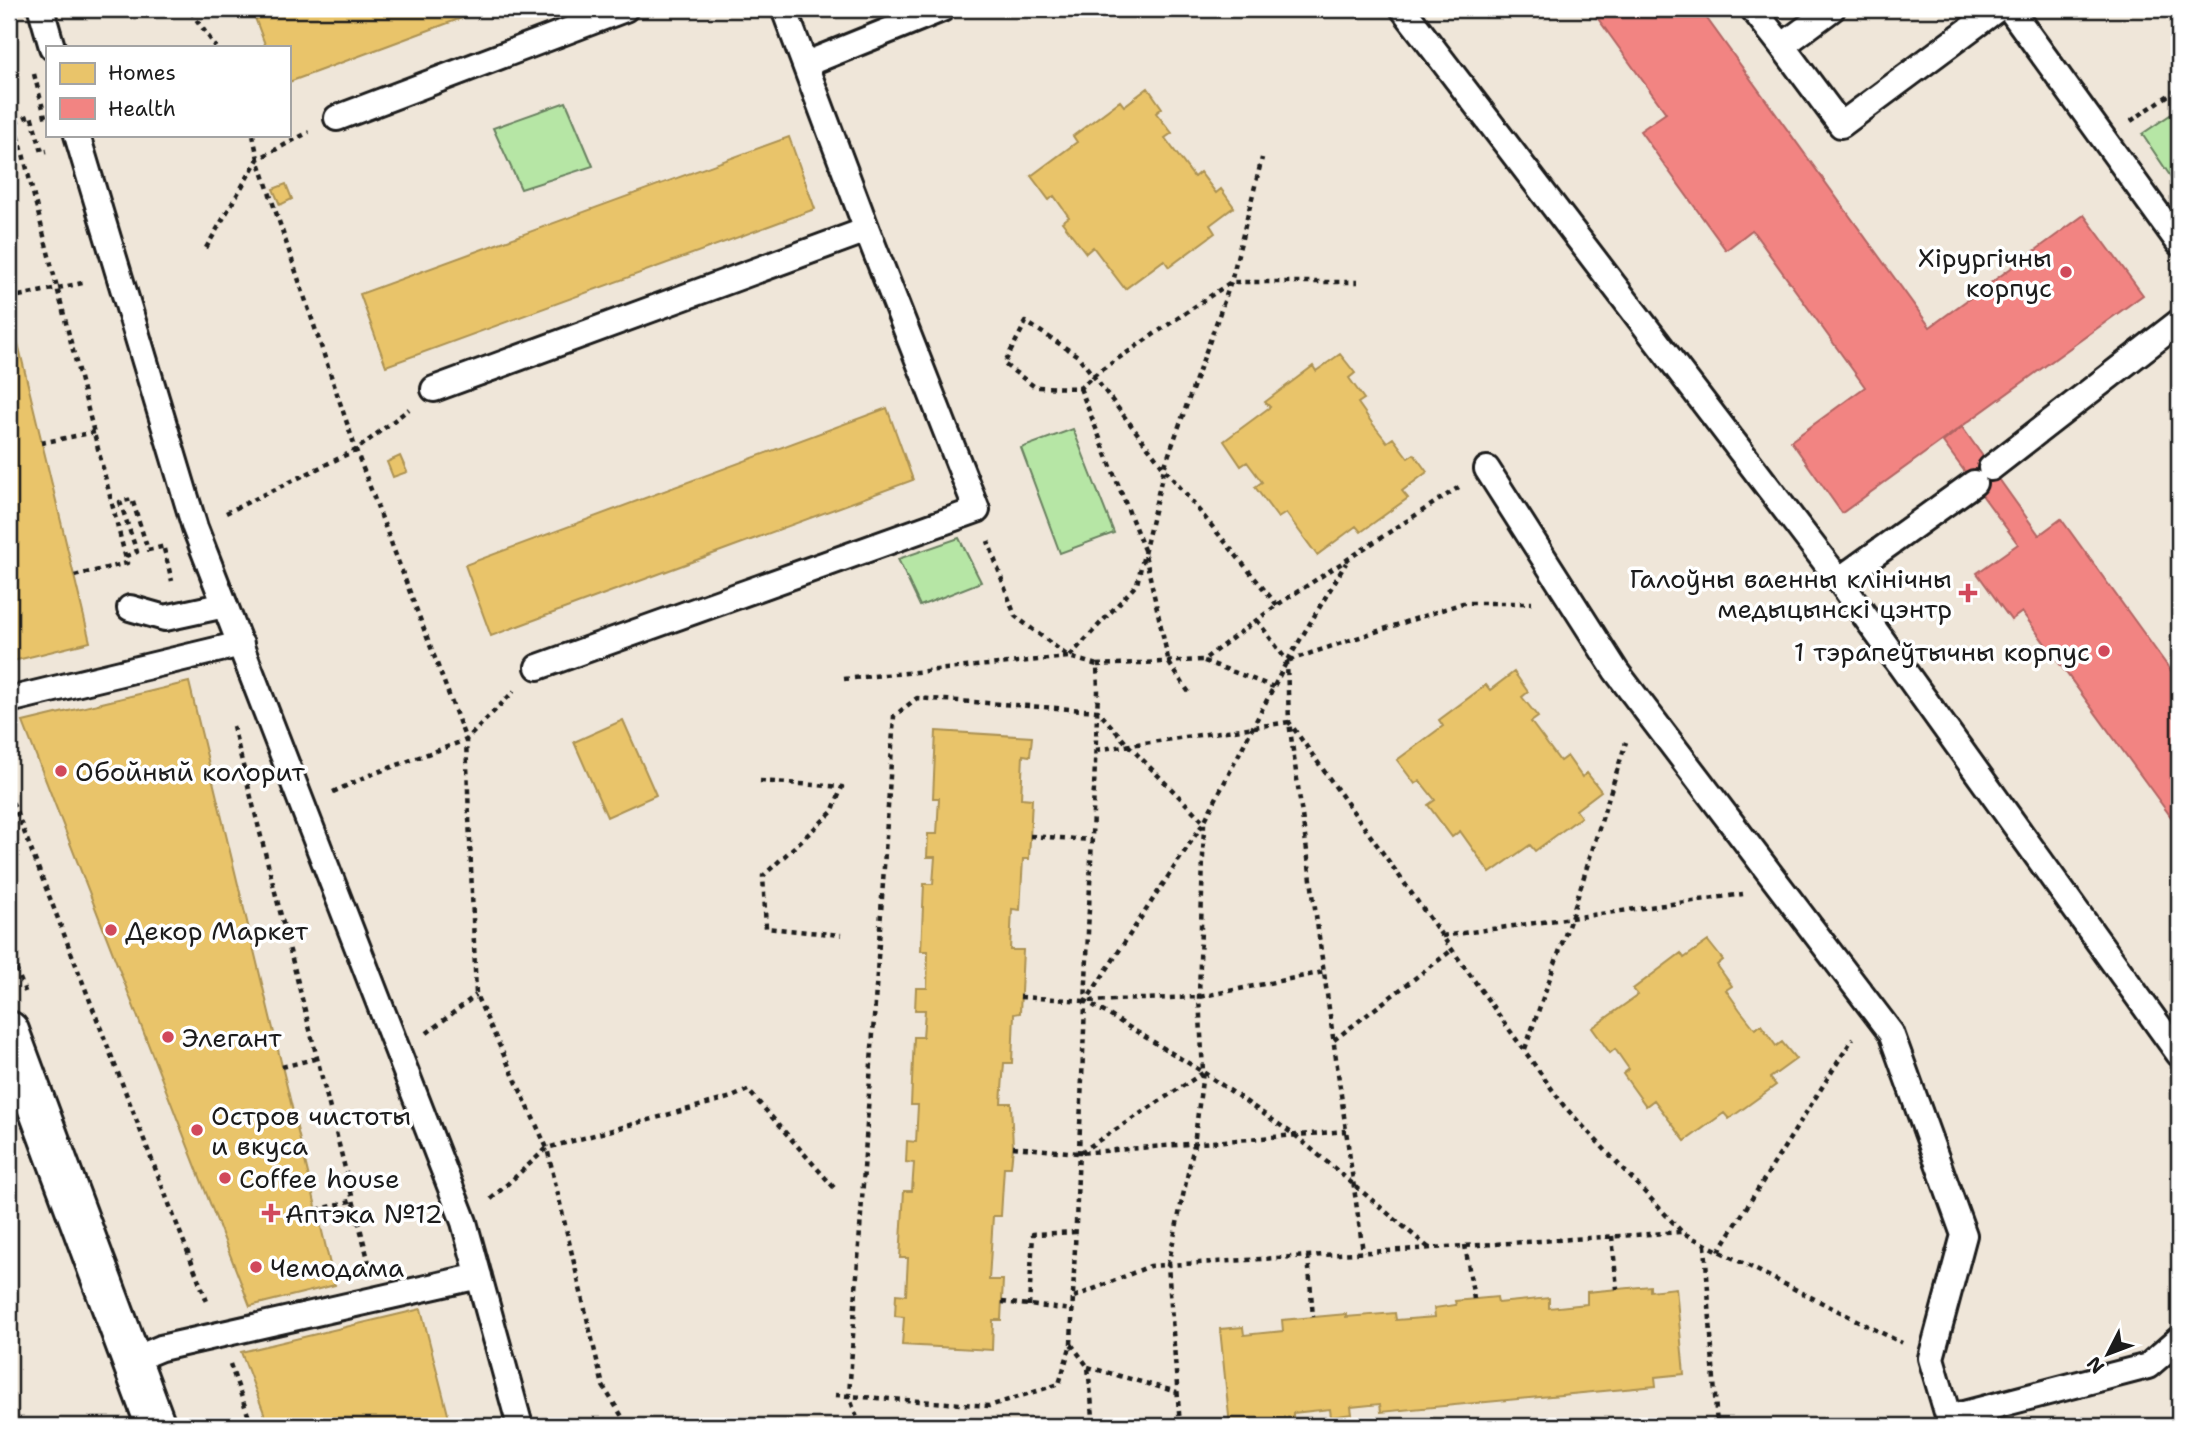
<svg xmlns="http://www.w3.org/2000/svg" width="2188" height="1435" viewBox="0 0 2188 1435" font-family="'Shantell Sans',sans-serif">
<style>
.green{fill:#b6e6a5;stroke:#698160;stroke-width:2}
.homes{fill:#e9c46a;stroke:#ac9253;stroke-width:2}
.health{fill:#f28482;stroke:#b26563;stroke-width:2}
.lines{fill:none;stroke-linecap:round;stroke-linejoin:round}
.service-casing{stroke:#1c1c1c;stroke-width:30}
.secondary-casing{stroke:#1c1c1c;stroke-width:44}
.path{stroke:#1c1c1c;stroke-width:4.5;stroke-dasharray:5 5;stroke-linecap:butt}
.service{stroke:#fff;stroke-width:24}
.secondary{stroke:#fff;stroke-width:38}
.poi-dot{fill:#d1495b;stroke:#fff;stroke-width:2.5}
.labels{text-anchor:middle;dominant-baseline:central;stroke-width:7;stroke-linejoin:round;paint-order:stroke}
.poi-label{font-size:26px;fill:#1c1c1c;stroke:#fff;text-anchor:start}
</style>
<rect width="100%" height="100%" fill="#efe6d9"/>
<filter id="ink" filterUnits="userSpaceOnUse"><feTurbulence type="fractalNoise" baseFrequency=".0143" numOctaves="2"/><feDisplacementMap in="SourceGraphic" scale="14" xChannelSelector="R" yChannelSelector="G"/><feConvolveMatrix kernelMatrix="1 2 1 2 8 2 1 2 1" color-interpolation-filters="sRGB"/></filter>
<g filter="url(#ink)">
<path class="green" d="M566,102L593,166L521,189L493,128Z
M2179,109V189L2142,134Z
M1073,429L1114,533L1060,553L1021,448Z
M959,538L981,582L920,606L898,559Z"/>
<path class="homes" d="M270,9H486L289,82V47H266L254,15Z
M1148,88L1162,108L1156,113L1172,133L1165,138L1194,177L1200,172L1216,193L1221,189L1234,207L1210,225L1215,233L1169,267L1164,260L1125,289L1093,247L1086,253L1062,222L1069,217L1054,196L1049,200L1031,176L1077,142L1073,136L1120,101L1124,106Z
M789,137L815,209L386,366L360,294Z
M286,184L292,199L280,205L273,189Z
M9,306L90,642L9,662Z
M1340,354L1355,373L1349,378L1364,399L1358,403L1372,423L1387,442L1393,438L1408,458L1414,454L1427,472L1402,491L1408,498L1361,532L1356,526L1317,555L1286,513L1278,518L1255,487L1262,482L1247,462L1241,466L1224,441L1270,407L1265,402L1313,366L1316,371Z
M887,408L913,480L491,636L465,565Z
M400,456L407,472L393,477L387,462Z
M1514,672L1528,692L1522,697L1538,717L1531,722L1560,761L1567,756L1582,777L1587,773L1601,791L1576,810L1581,817L1535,851L1530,845L1490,873L1460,831L1452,837L1428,805L1435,800L1420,781L1415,784L1397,760L1443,726L1439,720L1486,685L1490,690Z
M189,682L335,1285L250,1306L23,722Z
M623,720L656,795L607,817L574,742Z
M936,731L1032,737L1030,756L1023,755L1021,798L1032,799L1029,859H1023L1020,910L1012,909L1010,950H1023L1020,1013L1014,1014L1012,1063H1004L1001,1103H1011L1013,1147L1011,1167H1004L1001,1216H993L989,1280H1003L1001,1320H993L992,1350L902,1345L904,1317L895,1316L896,1294L906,1295L908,1258H900L904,1191H912L914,1163L906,1162L907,1141L916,1142L918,1105H911L914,1037H923L925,1010H915L916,988H927L928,951H921L924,884H933L935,857H927L928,834H937L939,798H933Z
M1708,941L1723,960L1717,965L1732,986L1726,990L1740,1010L1755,1029L1761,1025L1776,1046L1782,1042L1796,1059L1770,1078L1776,1085L1729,1119L1724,1113L1685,1141L1654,1100L1646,1106L1623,1074L1629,1069L1615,1049L1610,1053L1592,1028L1638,995L1633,989L1681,953L1684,958Z
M1650,1286V1291L1676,1288L1684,1374L1655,1377L1656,1386L1381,1412L1380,1404L1351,1407L1352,1414L1331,1417L1330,1409L1293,1413V1421L1230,1426L1220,1329L1243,1327L1244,1335L1283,1331L1282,1320L1346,1314V1317L1395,1313L1396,1320L1435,1317L1434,1308L1456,1305L1455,1301L1497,1297L1498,1303L1549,1298V1308L1587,1304V1292Z
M421,1309L451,1426H269L241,1352Z"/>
<path class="health" d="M1481,9H1497L1486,17Z
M1591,9H1700L1930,327L2084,215L2143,295L1842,513L1791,441L1865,387L1752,230L1726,250L1640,131L1666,113Z
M1962,427L2039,535L2061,519L2179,682V828L2022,612L2011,620L1977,573L2018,544L1943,442Z"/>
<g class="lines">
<g class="service-casing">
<path id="service" d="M41,9L52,47
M1403,9L1839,580L2179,1054
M1753,9L1782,46
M1832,9L1782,46L1841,125L1997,9
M2010,9L2179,243
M806,64L942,9
M337,118L625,9
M77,135L195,528L464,1222L520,1426
M434,389L867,230
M1991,468L2179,322
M1487,469L1616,671L1891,1033L1964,1235L1931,1358L1951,1426
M1839,580L1974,483
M130,608L165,618L225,605
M538,667L977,510L867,230L784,9
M9,700L241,644
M132,1360L161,1348L479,1276
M1948,1418L2148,1366L2179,1339"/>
</g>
<g class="secondary-casing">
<path id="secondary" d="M9,1031L156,1426"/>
</g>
<path class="path" d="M181,9L191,12L216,47
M34,74L46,120
M2131,121L2179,88
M15,122L31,115L42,152L47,151
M9,123L15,122L127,563L74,576
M253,135L258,159L356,450L466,740L476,995L547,1148L603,1386L628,1426
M206,248L258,159L309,132
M9,298L87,282
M1080,388L1144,550L1169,663L1190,694
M41,443L95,432
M226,513L356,450L409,409
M164,549L172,581
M126,556L137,552L120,502L132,499L148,550L166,546
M1277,605L1164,468L1078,356L1026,322L1004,364L1035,387L1080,388L1094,375L1231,282H1358
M1257,620L1287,661L1289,722L1564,1106L1681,1231
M1288,660L1346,563
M1204,661L1274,687
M1097,665L1203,660L1277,605L1459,487
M844,679L1069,657L1015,616L988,541
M233,726L370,1267
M1096,750L1289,722L1363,1252
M760,781L842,787L832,812L763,876L766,928L841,935
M333,792L370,775L466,740L514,691
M9,793L208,1304
M1030,836L1092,840
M1442,936L1743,894
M9,950L26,994
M1020,997L1086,1001L1199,997L1324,972
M427,1033L476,995
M1334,1040L1452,950
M1525,1049L1571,918L1626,742
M282,1067L318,1058
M1013,1147L1079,1153L1346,1131
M1081,1152L1203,1073
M491,1199L547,1148L732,1097L748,1090L837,1191
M317,1210L354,1200
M1612,1236L1617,1289
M1465,1245L1474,1299
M1705,1245L1717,1426
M1719,1251L1853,1038
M1308,1256L1313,1317
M1074,1297L1150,1266L1168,1265L1194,1145L1203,1072L1199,997L1204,822L1287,661L1463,603H1532
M1002,1302L1073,1310
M1029,1306L1033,1234L1076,1232
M1071,1344L1098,691L1097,665L1069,657L1137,584L1164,468L1231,282L1262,158
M230,1364L252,1426
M1088,1367L1177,1392
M835,1395L989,1406L1059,1384L1071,1344L1088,1367L1094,1426
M860,1426L849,1396L894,716L917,698L1098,711L1128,745L1204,822L1086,1001L1203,1072L1296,1136L1429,1248
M1180,1426L1168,1265L1681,1232L1902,1343"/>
<use href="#service" class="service"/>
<use href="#secondary" class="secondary"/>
</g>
</g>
<g class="poi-dot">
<circle cx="2066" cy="272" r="7"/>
<path d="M1964.5 582.5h7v7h7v7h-7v7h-7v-7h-7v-7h7z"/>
<circle cx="2104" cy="651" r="7"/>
<circle cx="61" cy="771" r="7"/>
<circle cx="111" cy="930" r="7"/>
<circle cx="168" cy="1037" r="7"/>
<circle cx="197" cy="1130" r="7"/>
<circle cx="225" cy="1178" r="7"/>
<path d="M267.5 1202.5h7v7h7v7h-7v7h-7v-7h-7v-7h7z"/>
<circle cx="256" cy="1267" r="7"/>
</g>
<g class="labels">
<g class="poi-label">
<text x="2052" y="257" text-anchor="end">Хірургічны<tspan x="2052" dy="30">корпус</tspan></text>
<text x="1952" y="578" text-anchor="end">Галоўны ваенны клінічны<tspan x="1952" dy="30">медыцынскі цэнтр</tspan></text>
<text x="2090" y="651" text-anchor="end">1 тэрапеўтычны корпус</text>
<text x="75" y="771">Обойный колорит</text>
<text x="125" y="930">Декор Маркет</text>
<text x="182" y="1037">Элегант</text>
<text x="211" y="1115">Остров чистоты<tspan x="211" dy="30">и вкуса</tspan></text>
<text x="239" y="1178">Coffee house</text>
<text x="285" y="1213">Аптэка №12</text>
<text x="270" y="1267">Чемодама</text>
</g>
</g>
<rect width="2188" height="1435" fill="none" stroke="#fff" stroke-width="35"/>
<rect x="18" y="18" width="2153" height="1400" fill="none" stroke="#1c1c1c" stroke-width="2.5" filter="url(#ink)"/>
<rect x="46" y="46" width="245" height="91" fill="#ffffff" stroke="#a4a4a4" stroke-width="2"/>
<rect x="60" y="63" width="35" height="21" fill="#e9c46a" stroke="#a4a4a4" stroke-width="2"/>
<text x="108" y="80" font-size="21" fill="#1c1c1c">Homes</text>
<rect x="60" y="98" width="35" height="21" fill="#f28482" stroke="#a4a4a4" stroke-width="2"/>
<text x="108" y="116" font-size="21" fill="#1c1c1c">Health</text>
<g transform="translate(2108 1354) rotate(228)" stroke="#ffffff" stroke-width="5" paint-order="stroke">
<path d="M0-5L12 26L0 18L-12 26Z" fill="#1c1c1c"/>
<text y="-10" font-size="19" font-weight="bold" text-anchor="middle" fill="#1c1c1c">N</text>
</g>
</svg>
